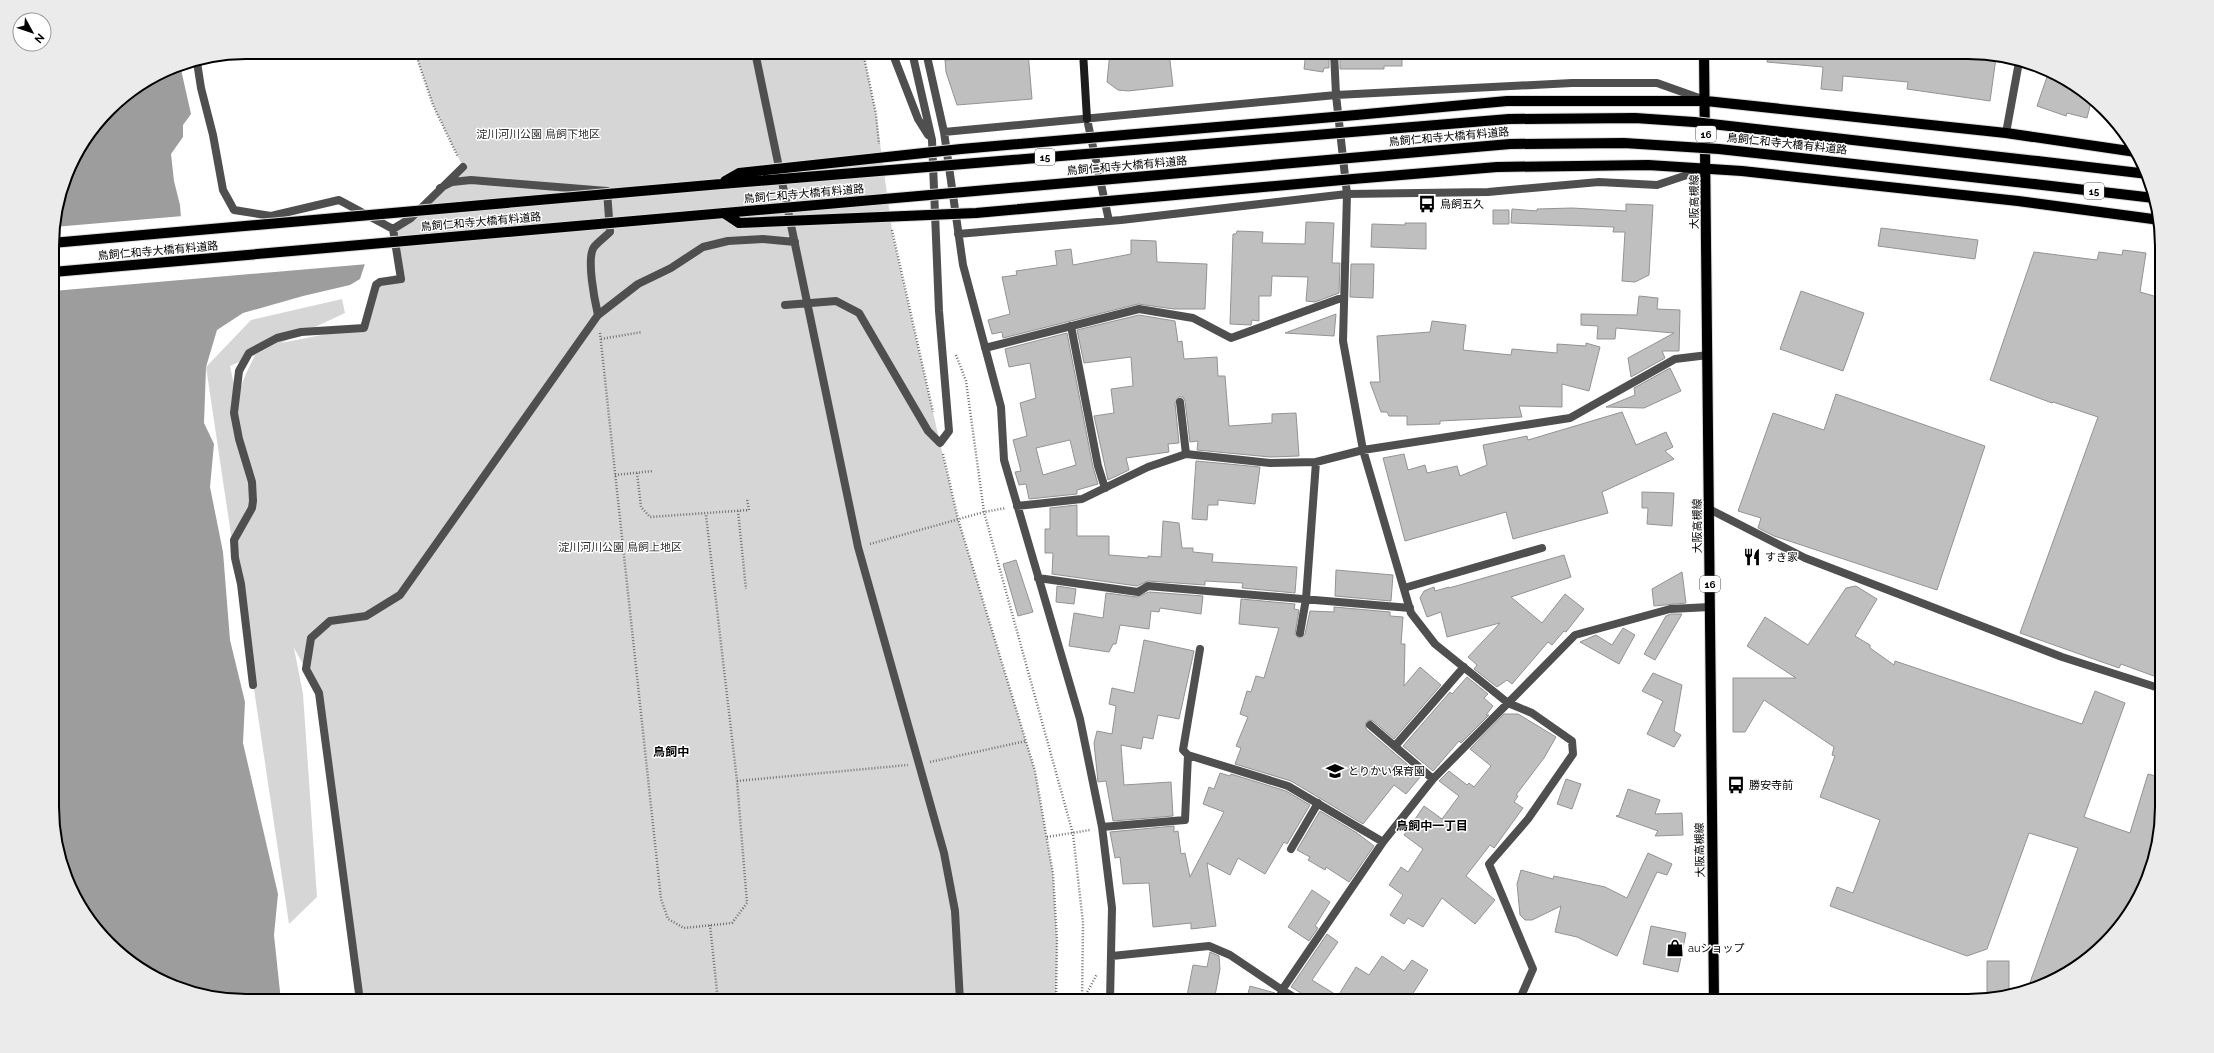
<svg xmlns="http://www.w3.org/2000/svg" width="2214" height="1053" viewBox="0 0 2214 1053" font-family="Raleway,'Noto Sans JP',sans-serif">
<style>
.green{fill:#d6d6d6;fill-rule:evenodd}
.water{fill:#9d9d9d}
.pier{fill:#fff}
.building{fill:#bfbfbf;stroke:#939393;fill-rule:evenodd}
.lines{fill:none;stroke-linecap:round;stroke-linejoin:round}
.primary-casing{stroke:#dbdbdb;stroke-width:12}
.path{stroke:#717171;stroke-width:2.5;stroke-dasharray:1 2;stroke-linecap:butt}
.lane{stroke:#4f4f4f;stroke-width:8}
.street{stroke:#4f4f4f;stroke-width:8}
.secondary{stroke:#1c1c1c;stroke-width:8}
.primary{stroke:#000;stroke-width:10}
.primary-bridge-casing{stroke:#dbdbdb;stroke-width:12;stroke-linecap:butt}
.primary-bridge{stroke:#000;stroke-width:10}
.labels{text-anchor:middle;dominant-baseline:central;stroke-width:3;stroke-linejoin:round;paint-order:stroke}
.shield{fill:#fff;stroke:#4c4c4c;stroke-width:1}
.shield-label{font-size:10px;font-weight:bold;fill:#000}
.park-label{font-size:11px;fill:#2d2d2d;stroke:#fff}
.street-label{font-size:11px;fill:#000;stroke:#fff}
.poi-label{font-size:11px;fill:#000;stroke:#fff;text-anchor:start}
.neighbourhood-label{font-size:12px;font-weight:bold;fill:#000;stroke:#fff}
.rim{fill:none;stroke:#000;stroke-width:2}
</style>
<rect width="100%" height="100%" fill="#fff"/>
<path class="green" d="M415,52H863L876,114L893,237L940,443L958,519L1035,771L1053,874L1057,941L1056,1001H360L319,693L294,648L303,694L317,897L289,924L206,367L251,320L342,299L345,313L281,343L362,327L373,281L399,274L393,229L463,167L433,105ZM255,355C248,370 239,385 238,403L230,366Z"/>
<path class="water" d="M180,65L191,114L183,125V137L171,154L174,181L180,205L183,244L375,233L360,279L350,285L303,296L243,313L217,330L206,367L204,423L214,444L210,487L223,552L230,640L245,702L243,743L278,894L274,935L281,1001H246L172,986L128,961L92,925L67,881L54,833L52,233L72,160L118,100L172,67Z"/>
<path class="pier" d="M183,216L185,242L344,232L375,231L377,234L368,264L53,291L54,227Z"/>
<path class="building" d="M959,52H1028L1032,99L957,105L946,72L945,60L959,59Z
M1110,52H1169L1173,86L1128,91L1118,90L1107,82Z
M1306,52H1325V55H1329V68H1324L1323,72L1304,69Z
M1356,52H1402V66H1384V69H1340V55L1356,56Z
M1768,52H1968L1996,58L1990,101L1907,89L1908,82L1843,76L1842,91L1821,89L1823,67L1767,62Z
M2049,71L2086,92L2092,98L2087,118L2067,113L2066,116L2037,106Z
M1626,204L1653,205L1649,275L1635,282L1622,281L1625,232H1613L1614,227L1511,223L1512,209L1537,211V209L1572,208L1626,211Z
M1493,210H1509V224H1493Z
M1306,222L1334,223L1332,263H1340L1339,293L1315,302L1306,301L1308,277L1272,276L1271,296H1259V321L1252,320L1251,325L1230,324L1233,234H1236L1237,231L1263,232L1262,243L1305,244Z
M1405,223H1426V249L1371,247L1372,224L1405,225Z
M1881,228L1978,240L1975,259L1878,246Z
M1131,240L1156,241L1157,262L1207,264L1205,309H1174L1138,304L1003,338L1002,332L992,334L988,320L1010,314L1002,277L1017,275L1016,271L1057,265L1055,251L1071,249L1073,265L1131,254Z
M2123,250L2146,253L2140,292L2161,298L2162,679L2121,664L2119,668L2020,633L2098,417L2053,402L2052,403L1990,380L2034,252L2097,260L2099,252L2122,255Z
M1351,264H1374L1373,298L1350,297Z
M1801,291L1864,313L1843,371L1780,349Z
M1639,296L1658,298L1657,309L1680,310L1679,351H1662L1665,358L1631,377L1628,358L1674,333L1616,328L1615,339H1597L1598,326L1581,325V314L1637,315Z
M1336,314L1334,336L1285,333Z
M1139,315L1175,321L1178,342L1182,341L1184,359L1217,357L1218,376H1225L1229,426L1272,423V414L1296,413L1299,456L1270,457L1197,450L1198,441L1190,442L1185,401L1183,397H1179L1175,403L1179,443L1168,444L1169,452L1126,458L1129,470L1108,480L1094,416L1114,413L1111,389L1133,386L1131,357L1084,363L1077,330Z
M1432,321L1466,325L1463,350L1511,355L1512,349L1557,353V344L1586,346V343L1600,347L1589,391L1562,384V407L1519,406L1522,417L1440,421V424L1407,425V416H1389L1387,412H1381L1370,382H1380L1377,336L1430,332Z
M1067,333L1093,467L1098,484L1077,490V494L1029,499L1026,484L1019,485L1015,472L1021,471L1013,440L1027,436L1020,403L1036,398L1030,363L1009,367L1005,349ZM1070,440L1076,465L1043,475L1036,448Z
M1670,368L1681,391L1644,408L1606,407L1635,395L1634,388Z
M1836,394L1985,446L1937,590L1774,536L1758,528L1761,518L1738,511L1773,413L1824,430Z
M1622,412L1636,445L1666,432L1673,447L1665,451L1674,459L1602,492L1608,513L1513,539L1506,512L1405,541L1383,458L1404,454L1408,470L1425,465L1427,473L1457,466L1460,476L1487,465L1483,445L1527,436L1528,440Z
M1196,461L1260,467L1255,504L1218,500V505H1208L1207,520L1192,519Z
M1642,492L1674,493L1672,526L1647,524L1648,508H1642Z
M1077,505V536H1109V555L1148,558V556L1161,557L1163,521L1179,523L1182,548H1193V552L1213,554L1212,562L1297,567L1295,593L1242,588L1243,583L1205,581V585L1148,581L1137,586L1052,574L1053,553H1045V529H1050V508Z
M1564,555L1571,577L1511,597L1542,623L1565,594L1584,609L1566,632L1564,631L1552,645L1548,642L1512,684L1507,680L1497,687L1474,669L1477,665L1468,657L1500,623L1447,637L1441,612L1427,617L1420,598L1424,591L1434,587L1435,591L1449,587V588Z
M1016,560L1033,612L1018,616L1003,564Z
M1336,570L1393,575L1391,601L1335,596Z
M1682,572L1686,603L1654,606L1652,589Z
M1057,586L1076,589L1074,604L1056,602Z
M1856,586L1877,599L1855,636L1870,645V648L1894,665L1895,661L2082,724L2095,691L2125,703L2084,817L2130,833L2148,774L2162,778V807L2147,881L2114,935L2076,968L2027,991L2078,848L2029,833L1987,949L1967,956L1830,906L1837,887L1853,893L1880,820L1820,797L1835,756L1832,755L1834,747L1764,700L1745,732H1733V678H1796L1747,646L1765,617L1808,645L1846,588Z
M1149,592L1203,596L1201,614L1160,608L1159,612L1151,611L1149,629L1120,625L1116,644H1113L1109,652L1069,646L1074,613L1103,618L1106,593L1137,597Z
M1241,599L1295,604L1294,609L1299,610L1295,634L1299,638L1305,634L1310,611L1334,612V607L1390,612V616L1403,617L1401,644H1405L1404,686L1420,667L1441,685L1394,739L1373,721L1369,720L1366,722V729L1421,776L1406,794L1394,785L1363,824L1291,781L1235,764L1241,748L1236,746L1248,717L1240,714L1247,691L1251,692L1256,676L1264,678L1279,628L1239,624Z
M1671,614H1682L1655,660L1644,654L1666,616Z
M1623,628L1635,635L1619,664L1580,642L1596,635L1612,645Z
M1144,640L1194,651L1179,719L1158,715L1153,739L1143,737L1141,749L1121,745L1124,785L1171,782L1173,816L1113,821L1106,781L1098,782L1094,743L1097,731L1112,734L1116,706L1109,704L1112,688L1134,693Z
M1653,673L1682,685L1674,731L1681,735L1674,747L1647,734L1663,701L1642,691Z
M1467,677L1488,694L1484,698L1493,706L1486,715H1489L1461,743L1459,741L1433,771L1403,746L1450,692L1452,694Z
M1504,714H1518L1556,737L1544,758L1516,795L1518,796L1514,802L1523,808L1494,848L1490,845L1466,876L1495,900L1475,924L1442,898L1423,927L1408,918L1404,924L1390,915L1403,895L1389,885L1401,867L1408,872L1423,849L1404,835L1424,806L1442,819L1459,796L1439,781L1449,771L1467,785L1469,783L1474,787L1491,766L1470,749Z
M1220,773L1230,776L1231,774L1286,791L1310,805L1287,844L1284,842L1265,874L1238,858L1230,875L1207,863L1216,926L1191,929V923L1153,927L1149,883L1123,884L1120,857L1115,858L1110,832L1174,826V832L1178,831L1181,854L1185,853L1190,877L1224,812L1203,804L1209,787L1214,789Z
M1566,779L1581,784L1572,809L1557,804Z
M1628,789L1660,800L1655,814L1682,813L1683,835L1655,836L1658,831L1616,816L1619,815Z
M1320,811L1357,833L1374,846L1349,882L1326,867L1325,870L1308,860L1310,857L1297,850Z
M1648,853L1672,864L1667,875L1657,872L1617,956L1577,937L1555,932L1561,906L1532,920H1525L1520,915L1517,884L1521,870L1553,879L1554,876L1605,887L1627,898Z
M1312,890L1330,902L1315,926L1318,928L1309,941L1288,927Z
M1651,926L1686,933L1678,972L1643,964Z
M1327,934L1338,942L1312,980L1338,996L1356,967L1369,975L1382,956L1404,971L1412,960L1428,970L1408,1001H1314L1291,987Z
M1210,952L1219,956L1220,969L1214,1001H1186L1193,965L1207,967Z
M1987,961H2009V992H1987Z
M1250,986L1275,993L1274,1001H1246Z"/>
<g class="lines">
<g class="primary-casing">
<path id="primary" d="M1704,52L1714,1001
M1356,115L1507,101H1706L2006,133L2136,152
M2037,161L2148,174
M1353,179L1497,167L1648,165L1742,171L2018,201L2160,220
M2034,184L2154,198"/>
</g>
<path class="path" d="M415,52L433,105L458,157
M863,52L876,114L879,144
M892,230L933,412
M600,333L661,899L668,919L684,928L732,923L747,903L737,781L706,515
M601,339L642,332
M956,355L966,381L984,512L1073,834L1083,923L1082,1001
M943,454L958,519L1035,771L1053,874L1057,941L1056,1001
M637,473L641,507L650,517L749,510L747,499
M615,475L653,471
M738,511L746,589
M870,544L984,512L1006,508
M930,762L1026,741
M737,781L908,765
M1047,837L1090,830
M710,925L718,1001
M1083,1000L1097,974"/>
<path class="lane" d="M755,52L858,547L944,853L955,911L960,1001
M892,52L918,119L928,135
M197,62L201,88L213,135L223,190L234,210L271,216L339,200L393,229L401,279L380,282L376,285L364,328L301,332L277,338L249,353L239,371L234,413L239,439L252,482L253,501L252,508L234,540L235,558L241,584L253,685
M440,188L452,182L471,180L607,191L610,232C605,237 598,242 594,247C586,258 595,302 598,315
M393,229L411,218L463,167
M785,305L836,301L859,313L928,431L940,443L949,431L939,311L932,140L912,52
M1071,326L1098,466L1105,488
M1180,402L1186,454
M1404,588L1542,548
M1291,849L1318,803
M360,1001L319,693L306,669L311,638L330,621L366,616L400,595L598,315L638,284L671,268L703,247L728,241L763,239L795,242"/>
<path class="street" d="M926,52L944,132L963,265L1001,407L1004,460L1080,719L1102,827L1112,908L1110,1001
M1334,52L1336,95L1347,194L1343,341L1363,450L1411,613L1435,644L1508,703L1532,713L1572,741L1573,754L1528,819L1489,864L1533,969L1519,1001
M1087,119L1109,221
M944,132L1336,95L1572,83H1657L1702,99
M2006,133L2019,62
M958,234L1121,220L1347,194L1488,192L1599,182L1657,185L1702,170
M985,348L1139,309L1193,318L1231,338L1344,297
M1017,506L1082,499L1148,467L1186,454L1270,463L1316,462L1363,450L1570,418L1675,359L1708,355
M1709,509L1805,558L2062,657L2162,689
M1038,578L1138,592L1148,586L1410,608
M1300,633L1306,599L1316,462
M1370,725L1433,779
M1395,746L1464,667
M1188,755L1288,786L1383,842
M1102,827L1185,820L1188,755L1183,750L1200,649
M1112,956L1209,946L1230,955L1282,990L1279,1001
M1300,1001L1282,990L1383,842L1433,779L1575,635L1670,609L1710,607"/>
<path class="secondary" d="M1083,52L1087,119"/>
<use href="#primary" class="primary"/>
<g class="primary-bridge-casing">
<path id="primary-bridge" d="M725,181L739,173L961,149L1356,115
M724,213L739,223L976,213L1353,179
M52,243L721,184L1509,119L1635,118L1694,122L2037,161
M53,272L1510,144L1624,143L1719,149L2034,184"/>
</g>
<use href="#primary-bridge" class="primary-bridge"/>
</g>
<defs>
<g id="bus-bare" transform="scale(1.38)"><path d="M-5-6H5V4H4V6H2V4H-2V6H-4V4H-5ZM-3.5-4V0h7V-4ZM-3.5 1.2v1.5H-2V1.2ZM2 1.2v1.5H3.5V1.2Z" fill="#000" stroke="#fff" stroke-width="2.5" paint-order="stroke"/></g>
<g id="restaurant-bare" transform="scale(1.38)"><path d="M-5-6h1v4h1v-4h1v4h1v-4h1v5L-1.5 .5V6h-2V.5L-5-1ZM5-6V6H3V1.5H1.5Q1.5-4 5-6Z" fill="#000" stroke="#fff" stroke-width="2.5" paint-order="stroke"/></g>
<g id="school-bare" transform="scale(1.38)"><path d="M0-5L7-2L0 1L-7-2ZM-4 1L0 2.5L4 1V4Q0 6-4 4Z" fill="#000" stroke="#fff" stroke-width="2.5" paint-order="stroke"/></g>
<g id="shop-bare" transform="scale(1.38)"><path d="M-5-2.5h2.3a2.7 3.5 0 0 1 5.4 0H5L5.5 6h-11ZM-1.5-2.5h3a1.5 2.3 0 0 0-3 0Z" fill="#000" stroke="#fff" stroke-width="2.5" paint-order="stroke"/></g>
</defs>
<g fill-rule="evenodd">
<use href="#bus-bare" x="1427" y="204"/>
<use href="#restaurant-bare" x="1752" y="557"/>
<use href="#school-bare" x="1335" y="771"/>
<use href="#bus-bare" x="1736" y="785"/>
<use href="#shop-bare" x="1675" y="948"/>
</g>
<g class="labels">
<g class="shield">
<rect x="1696" y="126" width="20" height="16" rx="3"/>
<rect x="1035" y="149" width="20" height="16" rx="3"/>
<rect x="2084" y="183" width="20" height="16" rx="3"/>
<rect x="1700" y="576" width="20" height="16" rx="3"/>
</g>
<g class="shield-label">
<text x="1706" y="134">16</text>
<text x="1045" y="157">15</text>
<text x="2094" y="191">15</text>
<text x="1710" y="584">16</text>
</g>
<g class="park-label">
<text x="538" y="134">淀川河川公園 鳥飼下地区</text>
<text x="620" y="547">淀川河川公園 鳥飼上地区</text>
</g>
<g class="street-label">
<text transform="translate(1449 137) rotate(-5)">鳥飼仁和寺大橋有料道路</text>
<text transform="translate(1787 144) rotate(6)">鳥飼仁和寺大橋有料道路</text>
<text transform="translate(1127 166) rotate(-5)">鳥飼仁和寺大橋有料道路</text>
<text transform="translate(804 194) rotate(-5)">鳥飼仁和寺大橋有料道路</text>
<text transform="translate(1694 202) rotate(-90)">大阪高槻線</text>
<text transform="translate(481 222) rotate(-5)">鳥飼仁和寺大橋有料道路</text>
<text transform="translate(158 251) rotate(-5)">鳥飼仁和寺大橋有料道路</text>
<text transform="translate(1697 526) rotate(-90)">大阪高槻線</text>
<text transform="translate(1700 850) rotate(-91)">大阪高槻線</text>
</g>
<g class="poi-label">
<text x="1440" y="204">鳥飼五久</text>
<text x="1765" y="557">すき家</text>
<text x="1348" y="771">とりかい保育園</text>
<text x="1749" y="785">勝安寺前</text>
<text x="1688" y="948">auショップ</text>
</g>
<g class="neighbourhood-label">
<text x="671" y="752">鳥飼中</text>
<text x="1432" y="826">鳥飼中一丁目</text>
</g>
</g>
<path d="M0 0H2214V1053H0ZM246 59H1968A187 187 0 0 1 2155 246V807A187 187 0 0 1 1968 994H246A187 187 0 0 1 59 807V246A187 187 0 0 1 246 59Z" fill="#ebebeb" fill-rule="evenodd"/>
<path class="rim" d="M246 59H1968A187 187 0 0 1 2155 246V807A187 187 0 0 1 1968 994H246A187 187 0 0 1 59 807V246A187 187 0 0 1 246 59Z"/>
<g transform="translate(32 32) rotate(130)"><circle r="19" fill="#ffffff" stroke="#999999"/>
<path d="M0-3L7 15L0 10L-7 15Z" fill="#000000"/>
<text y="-6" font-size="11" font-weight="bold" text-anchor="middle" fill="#000000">N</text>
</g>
</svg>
